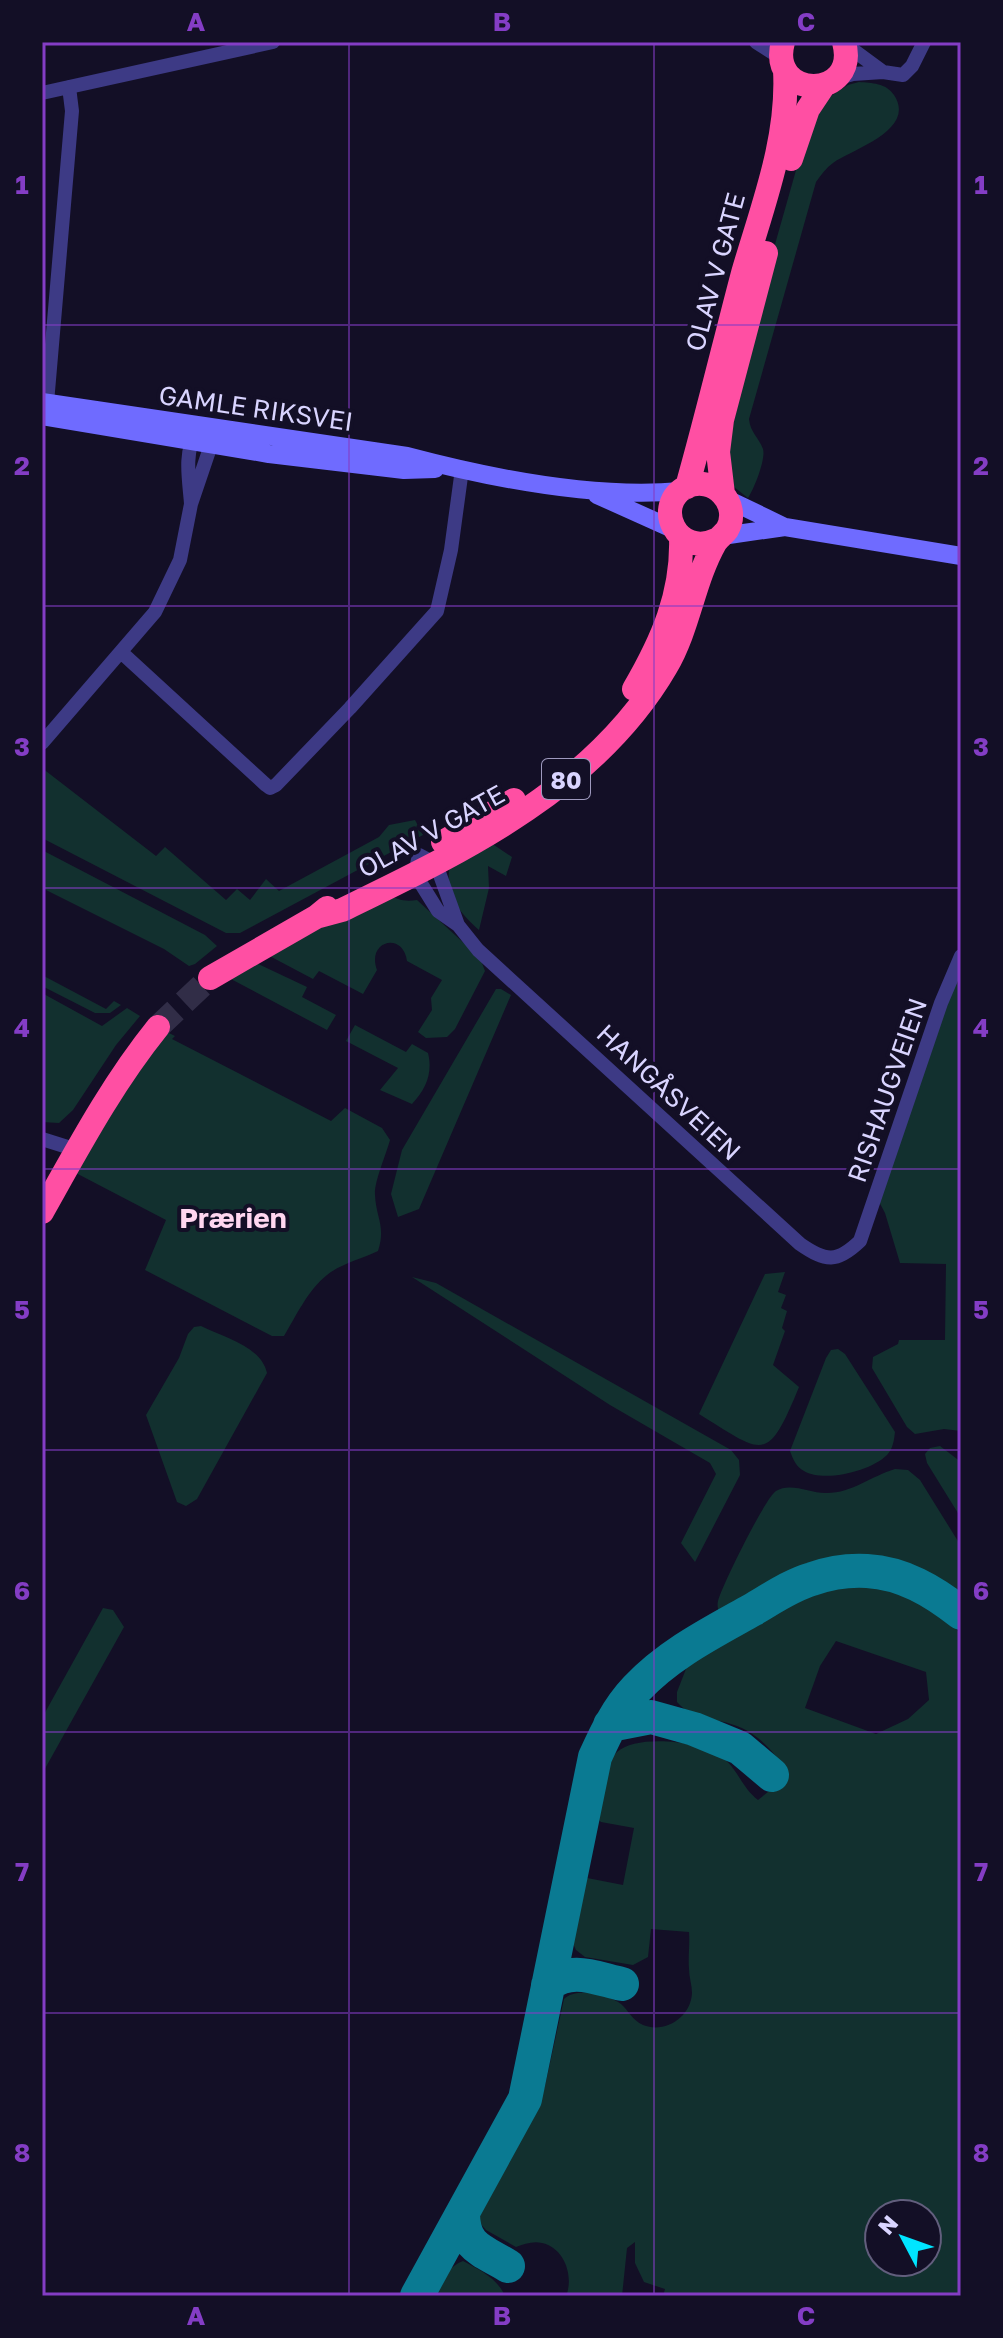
<svg xmlns="http://www.w3.org/2000/svg" width="1003" height="2338" viewBox="0 0 1003 2338" font-family="'Golos Text',sans-serif">
<style>
.green{fill:#12302f;fill-rule:evenodd}
.lines{fill:none;stroke-linecap:round;stroke-linejoin:round}
.taxiway{stroke:#0a7a92;stroke-width:34}
.highway-tunnel{stroke:#312d47;stroke-width:24;stroke-dasharray:24 12;stroke-linecap:butt}
.street{stroke:#3d3a85;stroke-width:14}
.secondary{stroke:#6f6bff;stroke-width:18}
.highway{stroke:#ff4fa3;stroke-width:24}
.grid{fill:none;stroke:#843dc5;stroke-width:2;stroke-opacity:0.55}
.labels{text-anchor:middle;dominant-baseline:central;stroke-width:8;stroke-linejoin:round;paint-order:stroke}
.shield{fill:#130f26;stroke:#9e99be;stroke-width:2}
.shield-label{font-size:24px;font-weight:bold;fill:#d9d4ff}
.street-label{font-size:26px;fill:#d9d4ff;stroke:#130f26}
.neighbourhood-label{font-size:28px;font-weight:bold;fill:#ffd6f0;stroke:#130f26}
.neatline{fill:none;stroke:#843dc5;stroke-width:3}
.grid-label{font-size:26px;text-anchor:middle;font-weight:bold;fill:#843dc5}
</style>
<rect width="100%" height="100%" fill="#130f26"/>
<path class="green" d="M859,82C872,83 886,83 894,95C917,130 853,149 833,163C826,168 821,175 816,182L749,419C750,432 759,438 763,449C766,459 754,489 748,498L734,487L728,448L770,262L804,142L826,99L848,85Z
M42,768L156,856L165,847L226,900L237,889L250,900L266,879L279,891L379,837L389,825L415,820L423,835L240,933H226L42,838Z
M491,843L512,857L506,876L488,866L489,888L479,930C459,912 444,894 450,865Z
M42,850L205,935L217,946L195,964L189,966L164,949L42,888Z
M386,893C397,900 405,902 417,900L480,958L485,971L455,1029L447,1037L426,1038L418,1032L432,1010L431,998L442,980L407,961C403,931 366,941 377,970L363,994L319,971L313,979L262,952Z
M254,962L307,987L302,997L336,1015L327,1030L229,978Z
M961,965V1431L944,1429L915,1434L907,1427L872,1368L873,1357L898,1344L899,1340H945L946,1264L900,1263L885,1213L876,1196Z
M42,975L106,1009L114,1001L121,1005L110,1013H95L42,986Z
M496,989H501L511,995L419,1209L398,1217L391,1194L402,1150Z
M42,993L102,1026L127,1008L140,1016L116,1045L73,1110L59,1123L42,1122Z
M355,1025L406,1052L412,1044L428,1053C433,1073 426,1089 412,1104L380,1090L398,1068L346,1041Z
M165,1031L175,1036L172,1039L331,1121L345,1108L382,1128L390,1140C386,1155 374,1182 375,1195C376,1218 386,1226 378,1251C362,1259 342,1263 327,1275C308,1290 296,1316 284,1336H272L145,1270L166,1220L74,1172Z
M785,1272L778,1292L786,1295L781,1308L787,1311L782,1328L785,1331L773,1365L799,1387C767,1465 764,1454 699,1414L765,1274Z
M412,1277L436,1283L731,1450L739,1460L740,1475L695,1562L681,1543L716,1474L710,1463L610,1405Z
M201,1326C223,1337 261,1346 267,1373L197,1499L186,1506L177,1502L146,1415L179,1358L188,1334L194,1327Z
M838,1349L845,1354L895,1432C894,1440 893,1449 887,1455C871,1471 824,1483 804,1471C796,1467 793,1459 790,1451L826,1358L831,1350Z
M940,1446L961,1462V1518L927,1463L925,1454L930,1448Z
M895,1469L908,1470L920,1480L961,1546V1597C917,1556 849,1545 794,1570C768,1582 744,1599 719,1613C718,1609 717,1605 718,1601C722,1586 765,1498 776,1491C790,1482 810,1493 825,1493C851,1494 871,1476 895,1469Z
M854,1583C897,1588 931,1602 961,1634V2296H663L665,2289L644,2282L635,2263V2242L627,2248L622,2296H566C574,2277 565,2248 542,2243C533,2241 524,2244 516,2247L486,2230L479,2222L480,2211L535,2114L545,2086L564,1999C575,1987 609,1994 621,2004C629,2011 632,2020 643,2025C665,2034 691,2017 692,1993C692,1985 689,1977 689,1969C688,1956 690,1944 689,1932L651,1929L648,1957L633,1965L585,1957L576,1950L571,1939L572,1925L582,1877L623,1885L634,1828L601,1822L594,1815C598,1795 602,1766 617,1752C636,1734 698,1741 718,1754C738,1767 740,1786 758,1800L789,1775C776,1754 759,1733 734,1725C710,1716 697,1724 677,1702V1692L691,1656L804,1595L832,1585ZM836,1641L926,1672L929,1700L908,1719L876,1734L805,1708L820,1666ZM879,2214H927V2262H879Z
M103,1608L113,1610L124,1627L42,1774V1718Z
M463,2261C480,2270 497,2278 505,2296H433C441,2282 447,2267 463,2261Z"/>
<g class="lines">
<path class="taxiway" d="M610,1725L651,1717L694,1729L740,1748L772,1775
M548,1985C571,1966 595,1978 622,1984
M463,2213C463,2247 482,2250 508,2266
M417,2296L525,2099L595,1757C606,1733 617,1709 636,1689C669,1654 711,1633 752,1610C771,1599 791,1585 812,1579C829,1573 850,1570 867,1571C903,1573 933,1591 961,1613"/>
<path class="highway-tunnel" d="M158,1027L210,978"/>
<path class="street" d="M756,42L781,58
M883,72L903,75L912,66L924,42
M835,79L853,74L883,72L845,44
M42,93L273,42
M47,403L72,111L69,87
M191,504C190,486 183,450 196,436
M121,652L266,785L270,788L276,785L350,708L437,611L451,550L462,469
M42,743L155,612L180,560L191,504L211,445L208,436
M458,925L436,864L419,855L415,874L438,911L458,925L478,950L800,1244C826,1262 837,1263 860,1241L941,1003L961,956
M42,1139L77,1150"/>
<path class="secondary" d="M42,402L407,456C490,478 595,499 681,491
M42,416L269,454L404,470L435,469
M597,495L675,530
M727,499L785,527L961,556
M722,536L785,527"/>
<path class="highway" d="M783,42C767,100 860,101 844,42
M791,159L808,109L824,85
M687,487C707,416 724,345 743,273C762,207 789,140 785,70
M723,494L718,452L722,420L766,253
M634,689C662,641 683,594 681,537
M443,842L514,800
M316,917L342,910C463,851 595,789 666,667C689,628 693,582 715,543C718,538 723,535 727,530C742,504 713,474 686,487C652,505 677,558 716,540
M210,978L316,917L327,908
M42,1212C78,1148 112,1084 158,1027"/>
</g>
<path class="grid" d="M349,42V2296M654,42V2296M42,325H961M42,606H961M42,888H961M42,1169H961M42,1450H961M42,1732H961M42,2013H961"/>
<g class="labels">
<rect class="shield" x="542" y="759" width="48" height="40" rx="6"/>
<g class="shield-label">
<text x="566" y="779">80</text>
</g>
<g class="street-label">
<text transform="translate(715 272) rotate(-75)">OLAV V GATE</text>
<text transform="translate(256 408) rotate(8)">GAMLE RIKSVEI</text>
<text transform="translate(431 831) rotate(-29)">OLAV V GATE</text>
<text transform="translate(887 1090) rotate(-71)">RISHAUGVEIEN</text>
<text transform="translate(669 1092) rotate(43)">HANGÅSVEIEN</text>
</g>
<g class="neighbourhood-label">
<text x="233" y="1217">Prærien</text>
</g>
</g>
<rect width="1003" height="2338" fill="none" stroke="#130f26" stroke-width="88"/>
<g transform="translate(903 2238) rotate(311)"><circle r="38" fill="#130f26" stroke="#625e7d" stroke-width="2"/>
<path d="M0-6L14 30L0 20L-14 30Z" fill="#00e5ff"/>
<text y="-12" font-size="22" font-weight="bold" text-anchor="middle" fill="#d9d4ff">N</text>
</g>
<rect x="44" y="44" width="915" height="2250" class="neatline"/>
<g class="grid-label">
<text x="196" y="31">A</text>
<text x="502" y="31">B</text>
<text x="806" y="31">C</text>
<text x="22" y="194">1</text>
<text x="981" y="194">1</text>
<text x="22" y="475">2</text>
<text x="981" y="475">2</text>
<text x="22" y="756">3</text>
<text x="981" y="756">3</text>
<text x="22" y="1037">4</text>
<text x="981" y="1037">4</text>
<text x="22" y="1319">5</text>
<text x="981" y="1319">5</text>
<text x="22" y="1600">6</text>
<text x="981" y="1600">6</text>
<text x="22" y="1881">7</text>
<text x="981" y="1881">7</text>
<text x="22" y="2162">8</text>
<text x="981" y="2162">8</text>
<text x="196" y="2325">A</text>
<text x="502" y="2325">B</text>
<text x="806" y="2325">C</text>
</g>
</svg>
